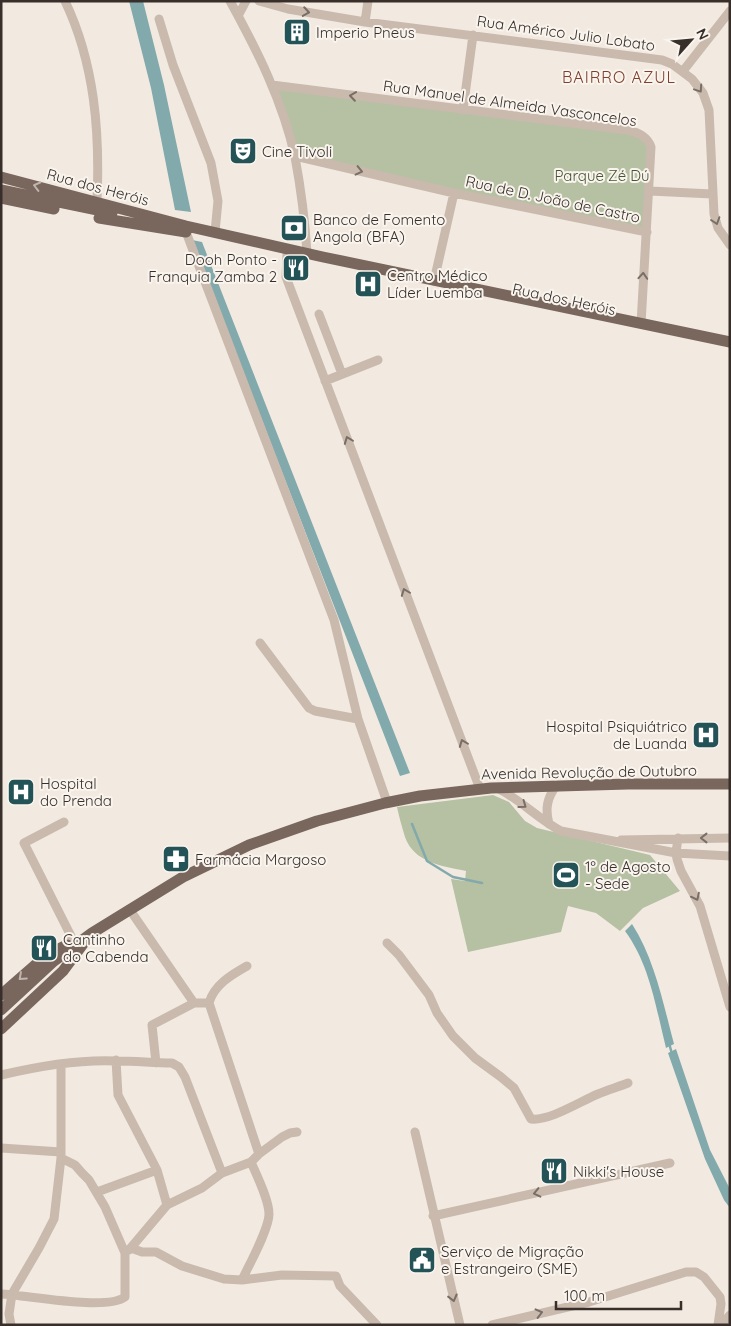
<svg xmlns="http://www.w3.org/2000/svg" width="731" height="1326" viewBox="0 0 731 1326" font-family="Quicksand,sans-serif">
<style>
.green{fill:#b6c0a2}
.water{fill:#82aaac}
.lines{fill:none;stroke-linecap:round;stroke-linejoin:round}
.stream{stroke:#82aaac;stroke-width:2.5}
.minor{stroke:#c9baad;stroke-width:9}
.major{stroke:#79675e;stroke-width:11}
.oneway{stroke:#796e66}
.oneway2{stroke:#bfb5ad}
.labels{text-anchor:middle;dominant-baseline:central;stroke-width:4;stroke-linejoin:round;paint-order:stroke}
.poi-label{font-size:15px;fill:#382f2b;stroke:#f9f4ed;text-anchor:start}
.street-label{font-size:15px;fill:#382f2b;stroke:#f9f4ed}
.park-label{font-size:15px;fill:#475431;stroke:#f9f4ed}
.neighbourhood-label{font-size:16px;letter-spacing:1px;fill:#81402b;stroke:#f9f4ed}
</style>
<rect width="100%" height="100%" fill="#f2eae1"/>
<path class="green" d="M272,85L627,130L649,142L647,232L295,156Z
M493,795L509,802L525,821L537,828L650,855L680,891L643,908L620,931L596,913L568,906L561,932L468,952L451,879L465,881L466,871C443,866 414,863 405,837C402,827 399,817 397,807Z"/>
<path class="water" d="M129,1H143L164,85L191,212L175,210L151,88Z
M192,240L202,242L410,773L400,776Z
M632,924C655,960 663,1003 674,1044L666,1048C656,1008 650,965 625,931Z
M676,1049L710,1150L730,1189V1208L724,1200L705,1159L668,1053Z"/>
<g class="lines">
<path class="stream" d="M412,824L427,861L453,877L482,883
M669,1043L672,1054"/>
<path class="minor" d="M65,1C95,64 100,133 97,201
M230,1C257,50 283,102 295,157C301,189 305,221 307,253
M259,1L288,9L365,22L662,60L672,64L692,79L703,93L709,110L714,214L718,228L730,245
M238,16L246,1
M159,19L173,65L211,163L218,201L215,232
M365,22L368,1
M683,71L730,11
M272,85L627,130C638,132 647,136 651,147L641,324
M463,110L473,35
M295,156L454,193L647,232
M650,191L712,194
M186,232L334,620L358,719L387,802
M287,254L286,277L480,789
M434,281L454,193
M319,314L342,374
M325,381L378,360
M260,643L309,708L315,711L358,719
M497,788C520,799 538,819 561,831L676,853L730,856
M64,822L24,843L74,942
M549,824C545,809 547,798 556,786
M678,838L676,853L677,859L681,871L700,906L730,1007
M621,840L730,838
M130,910L194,1003
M387,943L399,955L429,995L437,1013L453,1036L475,1058L501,1077L514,1088L531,1119C550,1121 579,1102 598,1094C607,1090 618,1087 628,1083
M247,966C231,975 214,985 209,1003L259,1154
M116,1060L118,1095L157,1170L167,1205
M156,1063L152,1025L194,1003H209
M1,1075C39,1066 78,1059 117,1061C136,1061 154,1063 172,1063L179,1067L185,1077L222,1173
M415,1132L460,1325
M1,1148L61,1152
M97,1192L157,1170
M433,1216L670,1163
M131,1248L142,1252H156L182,1266L224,1279L242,1280L282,1275L336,1276L340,1286L377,1325
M129,1250L167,1205L202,1188L222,1173L251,1162L259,1154L282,1137L290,1133L297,1132
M242,1280C249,1265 269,1229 269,1214C269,1200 257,1176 251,1162
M1,1294C27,1295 106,1311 125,1297V1253L105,1207L89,1180L82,1173L75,1165L61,1158
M11,1325L9,1314L12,1294L39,1248L54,1219L61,1158V1064
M492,1325L589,1302L686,1272H696L704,1277L720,1297L721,1304L718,1325
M721,1325L730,1315"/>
<path class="major" d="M1,177L186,226L323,257L730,342
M1,190L112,213
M1,198L54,209
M99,218L186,232
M1,995L48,954L67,945
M1,1010L54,961L92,933L183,877L249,845L317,821L385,803L420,796L491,788L628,784H730
M1,1029L63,971L83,944"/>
</g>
<defs><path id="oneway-chevron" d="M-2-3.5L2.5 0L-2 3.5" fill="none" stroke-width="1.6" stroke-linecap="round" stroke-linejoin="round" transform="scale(1.25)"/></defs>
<g class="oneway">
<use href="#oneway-chevron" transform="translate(306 12) rotate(9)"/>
<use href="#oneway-chevron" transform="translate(699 89) rotate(56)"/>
<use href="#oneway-chevron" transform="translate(353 96) rotate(-172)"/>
<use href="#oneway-chevron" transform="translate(359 171) rotate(13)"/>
<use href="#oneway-chevron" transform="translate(716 221) rotate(72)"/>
<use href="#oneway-chevron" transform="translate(643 276) rotate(-86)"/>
<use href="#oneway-chevron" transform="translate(348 440) rotate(-111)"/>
<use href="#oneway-chevron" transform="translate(405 592) rotate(-111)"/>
<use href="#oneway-chevron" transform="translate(463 743) rotate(-111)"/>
<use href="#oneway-chevron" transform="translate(523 805) rotate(36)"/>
<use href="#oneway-chevron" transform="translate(704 838) rotate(-180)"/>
<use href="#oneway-chevron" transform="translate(696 897) rotate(64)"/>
<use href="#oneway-chevron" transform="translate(537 1193) rotate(167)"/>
<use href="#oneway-chevron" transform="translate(453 1298) rotate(76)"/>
<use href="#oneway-chevron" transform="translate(539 1313) rotate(-14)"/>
</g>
<g class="oneway2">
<use href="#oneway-chevron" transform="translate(37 186) rotate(-166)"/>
<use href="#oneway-chevron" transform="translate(22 977) rotate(138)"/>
</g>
<defs>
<g id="building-square" transform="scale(1.4375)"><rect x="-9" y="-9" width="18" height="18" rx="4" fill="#245357" stroke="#f9f4ed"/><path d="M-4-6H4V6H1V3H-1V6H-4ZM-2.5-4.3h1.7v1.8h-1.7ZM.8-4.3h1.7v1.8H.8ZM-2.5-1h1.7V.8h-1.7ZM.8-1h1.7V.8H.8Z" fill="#fff"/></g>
<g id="theatre-square" transform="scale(1.4375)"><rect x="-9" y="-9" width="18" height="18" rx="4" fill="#245357" stroke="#f9f4ed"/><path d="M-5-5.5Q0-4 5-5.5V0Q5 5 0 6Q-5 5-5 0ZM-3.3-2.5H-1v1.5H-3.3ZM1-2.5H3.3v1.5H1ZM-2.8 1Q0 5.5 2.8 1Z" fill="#fff"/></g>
<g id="bank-square" transform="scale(1.4375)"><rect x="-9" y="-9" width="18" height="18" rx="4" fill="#245357" stroke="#f9f4ed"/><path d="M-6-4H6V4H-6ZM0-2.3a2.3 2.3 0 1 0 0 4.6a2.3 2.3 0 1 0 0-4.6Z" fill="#fff"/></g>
<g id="restaurant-square" transform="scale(1.4375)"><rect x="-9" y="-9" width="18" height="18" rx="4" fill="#245357" stroke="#f9f4ed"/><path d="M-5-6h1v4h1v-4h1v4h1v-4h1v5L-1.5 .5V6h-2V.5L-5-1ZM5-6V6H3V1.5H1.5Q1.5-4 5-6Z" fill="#fff"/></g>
<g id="hospital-square" transform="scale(1.4375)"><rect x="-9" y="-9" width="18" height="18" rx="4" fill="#245357" stroke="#f9f4ed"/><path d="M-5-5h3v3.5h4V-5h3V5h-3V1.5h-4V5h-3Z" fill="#fff"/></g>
<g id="pharmacy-square" transform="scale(1.4375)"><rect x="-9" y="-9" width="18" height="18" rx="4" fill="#245357" stroke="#f9f4ed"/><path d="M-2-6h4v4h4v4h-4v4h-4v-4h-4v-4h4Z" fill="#fff"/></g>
<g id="stadium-square" transform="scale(1.4375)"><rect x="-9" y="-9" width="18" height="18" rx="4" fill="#245357" stroke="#f9f4ed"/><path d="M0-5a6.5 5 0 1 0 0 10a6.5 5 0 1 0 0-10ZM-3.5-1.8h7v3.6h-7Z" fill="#fff"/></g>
<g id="civic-square" transform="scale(1.4375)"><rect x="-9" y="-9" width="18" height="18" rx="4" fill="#245357" stroke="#f9f4ed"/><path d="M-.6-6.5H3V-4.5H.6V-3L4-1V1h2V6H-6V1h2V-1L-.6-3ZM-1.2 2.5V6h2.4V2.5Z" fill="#fff"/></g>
</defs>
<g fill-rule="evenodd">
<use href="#building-square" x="297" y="32"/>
<use href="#theatre-square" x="243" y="151"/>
<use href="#bank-square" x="294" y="228"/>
<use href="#restaurant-square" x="296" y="268"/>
<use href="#hospital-square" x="368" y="284"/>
<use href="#hospital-square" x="706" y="735"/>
<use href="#hospital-square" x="21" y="792"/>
<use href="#pharmacy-square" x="176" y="859"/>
<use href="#stadium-square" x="566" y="875"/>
<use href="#restaurant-square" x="44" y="948"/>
<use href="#restaurant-square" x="554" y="1171"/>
<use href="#civic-square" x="422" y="1260"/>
</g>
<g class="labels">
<g class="poi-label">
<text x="316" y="32">Imperio Pneus</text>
<text x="262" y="151">Cine Tivoli</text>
<text x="313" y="219">Banco de Fomento<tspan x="313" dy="17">Angola (BFA)</tspan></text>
<text x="277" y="259" text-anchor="end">Dooh Ponto -<tspan x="277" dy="17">Franquia Zamba 2</tspan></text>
<text x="387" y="275">Centro Médico<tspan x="387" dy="17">Líder Luemba</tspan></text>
<text x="687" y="726" text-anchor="end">Hospital Psiquiátrico<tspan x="687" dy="17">de Luanda</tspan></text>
<text x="40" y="783">Hospital<tspan x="40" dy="17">do Prenda</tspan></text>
<text x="195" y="859">Farmácia Margoso</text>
<text x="585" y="866">1º de Agosto<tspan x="585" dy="17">- Sede</tspan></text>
<text x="63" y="939">Cantinho<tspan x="63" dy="17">do Cabenda</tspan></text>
<text x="573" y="1171">Nikki's House</text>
<text x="441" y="1251">Serviço de Migração<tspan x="441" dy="17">e Estrangeiro (SME)</tspan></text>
</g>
<g class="street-label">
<text transform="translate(566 33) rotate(8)">Rua Américo Julio Lobato</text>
<text transform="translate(510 103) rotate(8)">Rua Manuel de Almeida Vasconcelos</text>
<text transform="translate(98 187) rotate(15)">Rua dos Heróis</text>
<text transform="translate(553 199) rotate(12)">Rua de D. João de Castro</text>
<text transform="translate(564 299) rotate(12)">Rua dos Heróis</text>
<text transform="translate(589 772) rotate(-1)">Avenida Revolução de Outubro</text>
</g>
<g class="park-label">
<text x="602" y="175">Parque Zé Dú</text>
</g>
<g class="neighbourhood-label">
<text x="619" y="77">BAIRRO AZUL</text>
</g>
</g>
<rect width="731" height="1326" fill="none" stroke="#382f2b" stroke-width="5"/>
<g transform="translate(691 40) rotate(63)" stroke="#f9f4ed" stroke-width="4" paint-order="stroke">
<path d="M0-4L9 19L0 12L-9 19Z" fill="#382f2b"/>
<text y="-8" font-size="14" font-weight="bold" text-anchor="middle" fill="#382f2b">N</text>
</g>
<path d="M556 1301v8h125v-8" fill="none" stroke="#382f2b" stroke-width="2.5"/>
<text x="564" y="1301" font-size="15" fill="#382f2b" stroke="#f9f4ed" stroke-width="4" paint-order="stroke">100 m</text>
</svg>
